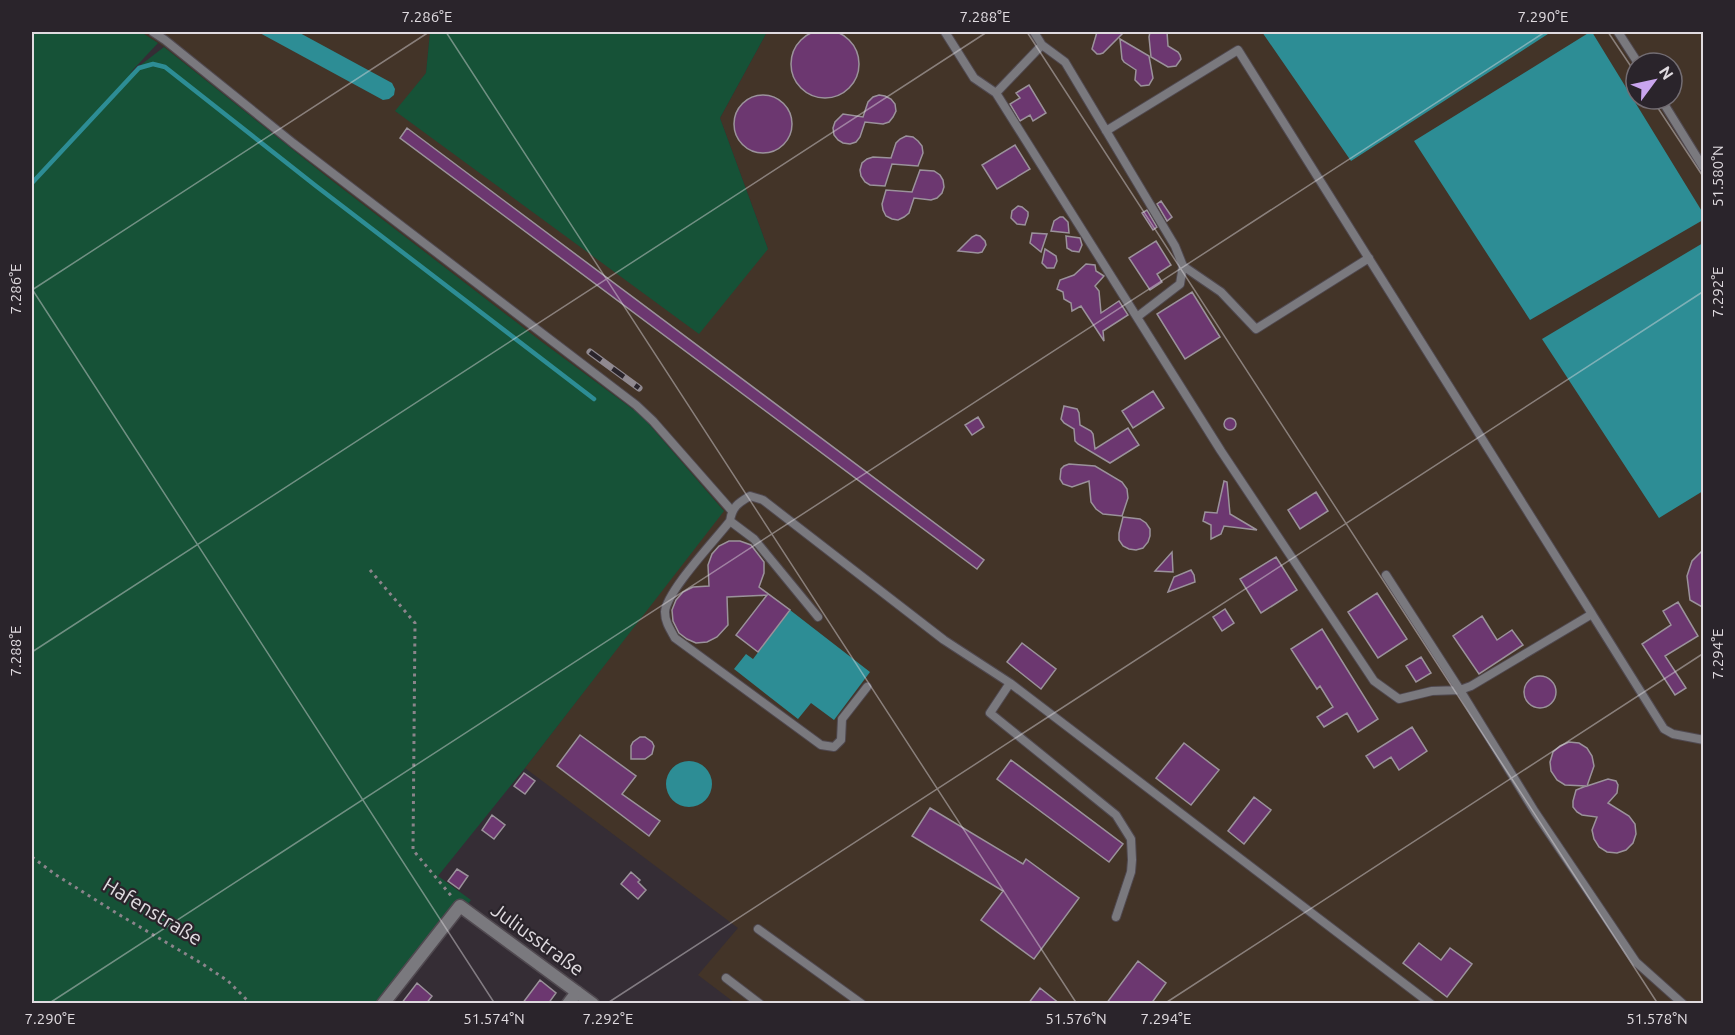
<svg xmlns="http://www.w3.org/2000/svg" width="1735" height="1035" viewBox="0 0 1735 1035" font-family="Ubuntu,sans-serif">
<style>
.industrial{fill:#433428;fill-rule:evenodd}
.green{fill:#165237}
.water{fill:#2d8d95}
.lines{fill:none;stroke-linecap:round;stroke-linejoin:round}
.stream{stroke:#2d8d95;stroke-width:4.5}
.building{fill:#6c3770;stroke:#9b929b;stroke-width:1.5}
.lane-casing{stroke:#504950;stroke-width:10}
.street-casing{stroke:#504950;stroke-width:15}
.path{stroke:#8b848b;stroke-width:3;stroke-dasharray:3 4.5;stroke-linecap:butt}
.lane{stroke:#7a797e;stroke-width:8}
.street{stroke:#7a797e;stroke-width:12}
.rail-casing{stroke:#908990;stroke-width:7}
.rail{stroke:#2a242b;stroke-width:4.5;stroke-dasharray:14;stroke-linecap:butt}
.ticks{fill:none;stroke:#e0dbe0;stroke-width:1.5;stroke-opacity:0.45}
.labels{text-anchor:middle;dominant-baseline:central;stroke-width:4.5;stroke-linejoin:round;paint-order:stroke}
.street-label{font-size:20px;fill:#e0dbe0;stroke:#2a242b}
.neatline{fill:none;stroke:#e0dbe0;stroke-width:2}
.ticks-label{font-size:15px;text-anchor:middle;fill:#e0dbe0}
</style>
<rect width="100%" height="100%" fill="#352d35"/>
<path class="industrial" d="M141,32H430L426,73L396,112L768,249L720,118L767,32H1703V1003H735L698,975L738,928L525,768L723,510L642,416L542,342L326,176L164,47ZM1636,63H1672V99H1636Z"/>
<path class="green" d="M32,32H141L158,43L129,74L164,47L326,176L542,342L642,416L724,511L525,768L438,876L471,900L389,1003H32Z
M430,32H767L720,118L768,249L699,334L395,111L426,73Z"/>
<path class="water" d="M258,32H298L392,83L395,89L394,95L389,99L383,100Z
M1262,32H1551L1351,161Z
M1590,32H1592L1703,213V220L1530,320L1414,141Z
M1703,243V491L1659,518L1542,339Z
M790,610L870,672L834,720L811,703L798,719L734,669L746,654L753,659Z
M666 784a23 23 0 1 1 46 0a23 23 0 1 1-46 0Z"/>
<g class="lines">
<path class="stream" d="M32,183L139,68L153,64L165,67L316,186L594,399"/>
</g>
<path class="building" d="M791 64a34 34 0 1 1 68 0a34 34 0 1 1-68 0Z
M1097,32H1124L1103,53L1100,54H1097L1092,49Z
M1150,32H1167L1168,46L1178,52L1180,55L1181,59L1176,66L1168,67L1151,57L1149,37Z
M1120,39L1149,56L1153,78L1149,85L1141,86L1135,80L1136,70L1124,62L1122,59Z
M1029,85L1046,113L1033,121L1030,115L1020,121L1010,104L1020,98L1016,93Z
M734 124a29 29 0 1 1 58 0a29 29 0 1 1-58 0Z
M879,95L885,96L891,99L895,104L896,111L893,117L889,122L883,124L865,122L860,137L856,142L850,144L843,143L838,140L834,135L833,128L835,122L843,114L863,117L868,102L873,97Z
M407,128L984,560L977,569L400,138Z
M906,136L913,137L918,141L922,146L923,153L918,166L892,164L885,186L870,185L865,182L861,176L860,170L862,163L867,159L873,157L891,158L896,143L900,139Z
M1015,145L1030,169L997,189L982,165Z
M920,170L934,171L940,175L943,180L944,187L942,193L937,198L931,200L914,198L909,213L904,217L898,220L892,219L886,216L883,210L882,204L886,190L912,192Z
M1161,201L1172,217L1167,221L1157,204Z
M1018,206L1022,207L1028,212V216L1025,225L1017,224L1011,218L1012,211Z
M1147,210L1157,227L1153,230L1142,213Z
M1060,217H1063L1068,222L1069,233L1051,231L1054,221Z
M1032,233L1047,234L1041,252L1030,243Z
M976,235L980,236L985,241L986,245L982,252L978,253L958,251L972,237Z
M1066,236L1080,238L1082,245L1079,252L1072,251L1067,248Z
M1156,241L1171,265L1157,274L1162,282L1150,290L1129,258Z
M1045,249L1056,256L1057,261L1054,268H1047L1042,263Z
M1086,264L1095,265L1096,271L1104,276L1095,286L1099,291L1101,313L1119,301L1128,315L1103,331L1104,341L1081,306L1072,311L1071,303L1064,299L1063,292L1057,289L1060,280L1074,275Z
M1192,292L1220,337L1185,359L1157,314Z
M1153,391L1164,408L1133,428L1122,411Z
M1064,406L1077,409L1079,413L1080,425L1091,431L1093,434L1095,449L1128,428L1139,445L1110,463L1078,444L1075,441L1074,429L1064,423L1061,419Z
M978,417L984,427L972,435L965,425Z
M1224 424a6 6 0 1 1 12 0a6 6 0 1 1-12 0Z
M1069,464L1095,466L1122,482L1127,489L1128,498L1122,516L1103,514L1096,509L1091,502L1089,481L1072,487L1063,484L1060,479L1061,469L1064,466Z
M1224,481L1227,482L1230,514L1257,530L1224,526L1221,534L1211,539V525L1203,521L1205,512L1217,513Z
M1316,492L1328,511L1300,529L1288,510Z
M1123,517L1140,519L1146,523L1150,529V536L1148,542L1143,548L1136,550L1129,549L1123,546L1119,540V533Z
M729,541H740L751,545L764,562V573L759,587L790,610L758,652L736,635L767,595L727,597L728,625L717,637L707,642L696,643L687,639L679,633L673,621L672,610L676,600L683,592L693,587L709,586L708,565L712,554L719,546Z
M1704,549V608L1690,600L1687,576L1692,561Z
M1172,552L1173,572L1155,571Z
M1276,557L1297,590L1261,613L1240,579Z
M1191,570L1194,575L1195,582L1168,592L1174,577Z
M1377,593L1407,639L1378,658L1348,612Z
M1678,602L1698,636L1665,656L1686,688L1675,695L1642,644L1671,625L1663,611Z
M1225,609L1234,623L1222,631L1213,617Z
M1482,616L1497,640L1512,630L1523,645L1479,674L1453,636Z
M1322,629L1378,719L1358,732L1347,713L1324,727L1317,717L1333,707L1320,686L1317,689L1291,649Z
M1022,643L1056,669L1041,689L1007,662Z
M1421,657L1431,673L1416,682L1406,666Z
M1524 692a16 16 0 1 1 32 0a16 16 0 1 1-32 0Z
M1412,727L1427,751L1399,770L1391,757L1374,768L1366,756Z
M580,735L636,776L622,794L660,821L649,836L557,766Z
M640,737H645L652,742L654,746L652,754L645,759H631V746L633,742Z
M1569,742L1579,743L1587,748L1592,756L1594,766L1587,786L1608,779L1616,781L1618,785L1617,793L1608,803L1629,816L1635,824L1636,834L1633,843L1626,850L1617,853L1607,852L1599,847L1594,839L1592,830L1597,817L1582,815L1577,812L1573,807V801L1576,790L1586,786L1565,785L1557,780L1551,771L1550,762L1553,752L1560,746Z
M1184,743L1219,770L1191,805L1156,778Z
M1011,760L1123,844L1109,862L997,779Z
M524,773L535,781L525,794L514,786Z
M1254,797L1271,810L1244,844L1228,831Z
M930,808L1023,864L1026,859L1079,898L1034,959L981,920L1003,891L912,836Z
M492,815L505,825L494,839L482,830Z
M457,869L468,876L459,889L448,881Z
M631,872L640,880L638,882L646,890L638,899L621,884Z
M1419,943L1441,960L1450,948L1472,964L1447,997L1403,963Z
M1138,961L1166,983L1151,1004H1106Z
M540,980L556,993L548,1004H522Z
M417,983L432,996L426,1004H401Z
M1040,988L1060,1004H1028Z"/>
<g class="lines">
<g class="lane-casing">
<path id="lane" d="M153,32L165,40L293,143L636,405L653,421L732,511
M945,32L974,78L996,93L1221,451L1374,681L1399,699L1432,691L1460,690L1535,812L1636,962L1683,1004
M1618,32L1638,63
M1042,45L1065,62L1175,246L1183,266L1180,284L1137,317
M996,93L1042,45L1034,32
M1661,99L1703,167
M1106,131L1238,50L1592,614
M1183,266L1221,292L1256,329L1369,258
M730,521L754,539L818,617
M1386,575L1460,690L1471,686L1592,614L1664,729L1673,734L1704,740
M1010,683L990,713L1116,815L1131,839L1132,860L1131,872L1116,917
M867,687L842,719L841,740L834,747L821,745L675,638C670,629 665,622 665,612C666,592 716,539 730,521C732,507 738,503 750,496L763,500L944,640L1010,683L1431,1004
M758,929L862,1004
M726,978L760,1004"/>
</g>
<g class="street-casing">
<path id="street" d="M383,1004L460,906L593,1004
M568,1004L577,992"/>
</g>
<path class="path" d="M370,570L415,623L413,850L453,898
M32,857L56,875L118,914L201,963L228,981L251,1004"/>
<use href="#lane" class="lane"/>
<use href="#street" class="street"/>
<g class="rail-casing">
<path id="rail" d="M590,352L639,388"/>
</g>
<use href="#rail" class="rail"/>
</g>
<path class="ticks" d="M446,32L1077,1004M1027,32L1658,1004M1608,32L1636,74M1652,99L1704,178M32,289L495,1004M32,290L429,32M32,652L987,32M48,1004L1545,32M606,1004L1704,291M1164,1004L1704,653"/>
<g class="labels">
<g class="street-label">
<text transform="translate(153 911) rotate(31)">Hafenstraße</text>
<text transform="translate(538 939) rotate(36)">Juliusstraße</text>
</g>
</g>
<rect width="1735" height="1035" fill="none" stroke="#2a242b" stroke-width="66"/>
<g transform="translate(1654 81) rotate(57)"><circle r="28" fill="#2a242b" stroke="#736d73" stroke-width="1.5"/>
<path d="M0-4.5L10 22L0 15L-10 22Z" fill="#c9a5ee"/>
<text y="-9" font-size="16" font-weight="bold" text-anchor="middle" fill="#e0dbe0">N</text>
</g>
<rect x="33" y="33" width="1669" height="969" class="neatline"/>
<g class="ticks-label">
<text x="427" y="22">7.286°E</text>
<text x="985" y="22">7.288°E</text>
<text x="1543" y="22">7.290°E</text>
<text transform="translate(1718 176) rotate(-90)" y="5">51.580°N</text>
<text transform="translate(16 289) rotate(-90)" y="5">7.286°E</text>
<text transform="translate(1718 292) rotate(-90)" y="5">7.292°E</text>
<text transform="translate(16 651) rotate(-90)" y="5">7.288°E</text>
<text transform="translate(1718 654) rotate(-90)" y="5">7.294°E</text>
<text x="50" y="1024">7.290°E</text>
<text x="494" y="1024">51.574°N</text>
<text x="608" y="1024">7.292°E</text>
<text x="1076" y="1024">51.576°N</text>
<text x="1166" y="1024">7.294°E</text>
<text x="1657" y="1024">51.578°N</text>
</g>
</svg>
